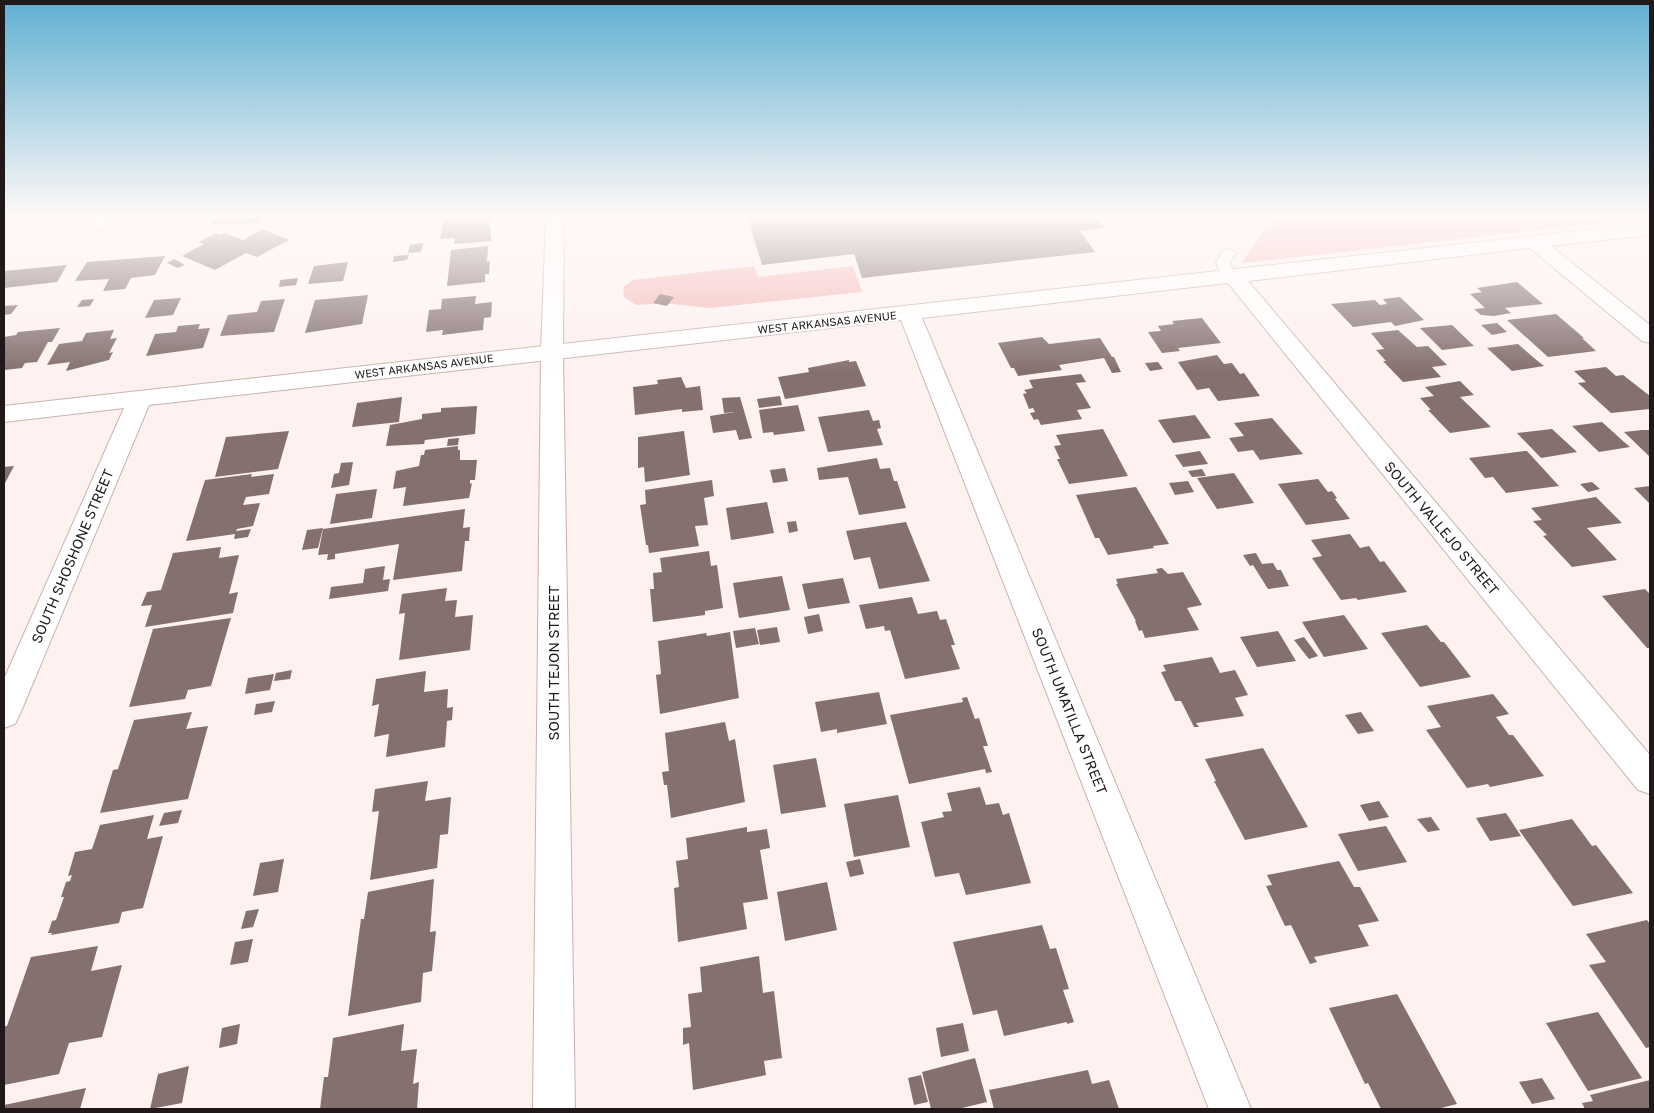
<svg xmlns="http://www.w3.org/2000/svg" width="1654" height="1113" viewBox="0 0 1654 1113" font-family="'Golos Text',sans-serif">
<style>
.green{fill:#f3bab9}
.building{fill:#84706f}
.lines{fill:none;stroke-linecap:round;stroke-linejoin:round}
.service-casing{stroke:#c8b2b1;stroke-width:2}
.minor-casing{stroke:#c8b2b1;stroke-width:2}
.tertiary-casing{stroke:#c8b2b1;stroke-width:2}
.service{fill:#fff;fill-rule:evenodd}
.minor{fill:#fff;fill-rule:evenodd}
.tertiary{fill:#fff;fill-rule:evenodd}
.labels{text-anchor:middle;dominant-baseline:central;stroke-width:4.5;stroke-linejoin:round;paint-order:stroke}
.far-street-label{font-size:11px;fill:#211919;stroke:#fff}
.street-label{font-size:14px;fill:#211919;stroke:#fff}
</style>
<rect width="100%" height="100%" fill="#fef1f0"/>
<path class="green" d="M1273,216H1650V218L1242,263Z
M754,266L758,277L853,266L862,292L710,308L663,303L636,305L624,297L623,287L633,280Z"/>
<path class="building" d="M217,216H265L260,223L210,224Z
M450,216H493V219H490L491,241L454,244L455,238L440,239L444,218Z
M747,216H1096L1105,228L1080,231L1095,252L862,278L854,254L762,265Z
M263,229L289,240L257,257L246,253L215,270L182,256L204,244L199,242L216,233L221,235L225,233L243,240Z
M423,243L421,252L408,253L410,245Z
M488,246L487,262L490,261L489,274H485V282L447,286L451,250Z
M409,255L407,260L393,262L394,256Z
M165,256L155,275L131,278L125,289L103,291L109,279L75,281L87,262Z
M174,259L185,265L178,268L167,263Z
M348,262L343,281L308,284L314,266Z
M67,265L57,282L4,288V271Z
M298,278L296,285L279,287L280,280Z
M1517,282L1543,304L1505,308L1511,313L1494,316L1481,315L1474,309L1485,308L1470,294L1482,292L1477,288Z
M660,294L674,297L667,306L653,303Z
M368,295L362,324L305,333L315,300Z
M476,296L475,304L492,302L491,317L484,318L483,330L442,335L443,330L426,332L429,310L441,309L442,299Z
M1400,297L1424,320L1395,326L1391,322L1353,327L1331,304L1375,300L1380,305L1387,304L1383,299Z
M181,298L173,315L145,318L154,300Z
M94,299L90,306L77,307L82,300Z
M285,299L274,332L220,336L228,315L257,312L261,301Z
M18,305L11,314L4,315V306Z
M1556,314L1584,338H1582L1596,351L1548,357L1507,320Z
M1202,318L1221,343L1178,348L1180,351L1162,353L1148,332L1161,331L1158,326L1174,324L1172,321Z
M1497,323L1507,332L1492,335L1481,325Z
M200,324L198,329L210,328L203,348L146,356L155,334L176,332L178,326Z
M1452,325L1474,346L1442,350L1420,328Z
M60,328L52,342H48L37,362L25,363L22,368L4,370V337L16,335L18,332Z
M114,330L110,339L117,338L109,353L113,352L109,360L66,371L70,362L47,365L59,344L82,341L86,333Z
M1398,330L1417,347L1428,346L1447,365L1432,367L1441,377L1403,382L1383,361H1386L1376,350L1384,349L1371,333Z
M1042,337L1049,344L1100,338L1112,357H1114L1121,372L1112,373L1104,358L1059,365L1062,370L1018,376L1014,368H1011L998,343Z
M1518,344L1534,358L1544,366L1512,371L1487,348Z
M1217,355L1224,364L1232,363L1240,374L1244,373L1260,396L1218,401L1209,388L1197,390L1178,362Z
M849,360V362L856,361L866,386L785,399L778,377L809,372L808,368Z
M1158,362L1163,369L1150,371L1145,363Z
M1606,367L1616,376L1623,375L1650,396V409L1611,413L1578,383L1586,382L1574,371Z
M1081,374L1086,382L1076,383L1091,408L1077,410L1082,419L1041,425L1038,419L1034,420L1030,413L1035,412L1033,408L1029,409L1023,394L1027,393L1024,390L1033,388L1029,380Z
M681,377L686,388L700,386L703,410L682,412V409L635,415L633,387L658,384L657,380Z
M1460,381L1474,395L1460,397L1491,427L1450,433L1428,410H1431L1420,398L1434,396L1425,387Z
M780,396L782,405L759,408L757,399Z
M402,397L399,422L352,427L357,403Z
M740,397L752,438L739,440L736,430L713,433L710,416L735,412L724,413L722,398Z
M798,405L805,431L774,435L773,432L763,433L759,410Z
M477,406L475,434L425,440L424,444L386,446L390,425L422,419V414L441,412V408Z
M869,410L873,421L879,420L881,428L877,429L883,445L828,452L818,417Z
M1195,415L1211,438L1173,443L1158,420Z
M1272,418L1303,454L1260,460L1253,450L1238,452L1229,438L1244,436L1234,423Z
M1602,422L1623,441L1630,447L1599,452L1572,426Z
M1103,429L1128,476L1069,484L1057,459H1060L1054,446L1061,445L1056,435Z
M1552,429L1577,452L1541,458L1517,433Z
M1642,430H1650V457L1624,432Z
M289,431L278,469L215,477L226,437Z
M684,431L690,475L645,482L644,467L638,468V437Z
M459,438L458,445L447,446L448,439Z
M458,446V450H460V460H477L475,480H470V484L472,483L469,498L403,506L406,487L393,489L396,471L419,466L421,455H424L425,450Z
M1200,451L1208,464L1183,467L1175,455Z
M1525,451H1527L1559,486L1506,493L1493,477L1485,478L1469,458Z
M877,458L880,469L890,468L894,481H897L906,508L859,515L848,477L819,480L817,468Z
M353,462L349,485L331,488L334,474L339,473L341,463Z
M14,466L4,485V467Z
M785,468L788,481L773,483L770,470Z
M1202,469L1206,476L1192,477L1188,471Z
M1234,473L1254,503L1217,509L1197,478Z
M252,474L251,477L274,474L269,494L246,497L243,505L260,503L253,526L237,529L236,531L251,529L248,537L234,539L235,534L186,541L205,480Z
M1318,479L1328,492L1332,491L1337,498L1335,499L1350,519L1306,525L1278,484Z
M712,480L714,496L704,498L708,525L695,526L699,546L649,553L648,545H646L640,505L646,504L645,490Z
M1188,481L1194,492L1175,495L1169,483Z
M1592,482L1600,489L1588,492L1580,484Z
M1650,486V504L1634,488Z
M1136,487L1169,544L1153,546L1154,548L1108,555L1099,538H1095L1076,495Z
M377,489L372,518L330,524L336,494Z
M1596,497L1622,523L1587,528L1617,560L1572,567L1543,536L1547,535L1533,521L1542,520L1531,508Z
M767,502L774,533L731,540L726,508Z
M465,509L463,528L470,527L469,541H465L462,571L393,580L399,544L335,554V559L327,560L328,554L318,555L323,529Z
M796,521L798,531L789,533L787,522Z
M906,522L930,581L879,589L870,557L854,560L846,531Z
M323,528L318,548L302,550L307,530Z
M1350,534L1360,548L1369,546L1380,562L1384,561L1407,592L1358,600L1356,598L1341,600L1312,558L1322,556L1311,540Z
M221,547L219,558L239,555L229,594L238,592L233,613L145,627L152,605L141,606L147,592L161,590L173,553Z
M709,551L711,566L717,565L723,608L705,611V615L653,622L650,589H654L653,573L662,572L660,558Z
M1256,553L1262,564L1273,563L1277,570H1281L1289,586L1268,589L1253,565L1250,566L1243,555Z
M385,566L383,580L390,579L388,591L329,599L331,587L363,583L365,569Z
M1162,568L1168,574L1183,572L1202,605L1187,608L1199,630L1145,638L1142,630L1139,631L1135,621H1136L1116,584H1118L1116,579L1158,573L1156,569Z
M782,576L790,610L739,618L733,583Z
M843,578L850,603L808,609L802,584Z
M447,588L445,601L457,600L455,617L473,615L470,650L399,660L405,613L399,614L402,594Z
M1645,589L1650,594V648H1647L1602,596Z
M912,597L918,614L937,611L940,620L946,619L955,645H951L960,669L905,679L890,630L885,631L884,626L866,629L859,605Z
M819,614L823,631L808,634L804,617Z
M1344,615L1368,649L1324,657L1302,622Z
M231,618L211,686L188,690L185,699L129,707L153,629Z
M1427,625L1441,642H1444L1471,677L1420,687L1381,633Z
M777,627L780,642L760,645L757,630Z
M755,628L759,644L736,648L733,631Z
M1278,631L1296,661L1257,667L1240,637Z
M730,632L739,698L660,714L656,675L661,674L658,641L706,633L707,636Z
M1304,637L1318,656L1309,659L1294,640Z
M1212,657L1220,673L1235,670L1248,695L1235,698L1244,716L1196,723L1199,727H1194L1181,701H1175L1161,672L1166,671L1163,665Z
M292,670L290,679L274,681L276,673Z
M426,671L424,692L448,689L447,708L453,707L452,720L447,721L445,747L386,757L389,734L374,737L379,704L372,706L376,679Z
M274,674L270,690L245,694L248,678Z
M879,692L887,724L837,733V729L821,732L815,702Z
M1493,694L1509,714L1496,717L1509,735H1513L1544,776L1490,787L1488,784L1467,788L1426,730L1441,727L1427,706Z
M967,697L975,719L979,718L988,746H983L992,772L986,773L985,769L909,784L890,715L963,702L962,698Z
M275,701L272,712L254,715L256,704Z
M192,712L186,729L208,726L188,799L100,813L113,770L118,769L134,720Z
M1361,712L1374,731L1358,734L1345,715Z
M725,722L729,741L735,739L745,802L671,818L667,785H664L662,772L669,771L665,733Z
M1263,748L1308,827L1245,840L1214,781H1216L1205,759Z
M816,758L826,807L781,814L773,765Z
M428,781L425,801L451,797L448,834L440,835L437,868L370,880L379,811L372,812L375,789Z
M980,787L986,805L999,803L1003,815L1009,813L1031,883L966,895L959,873L935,877L921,822L944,817L942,812L952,811L947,793Z
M898,795L910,847L854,857L844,804Z
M1379,801L1389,817L1369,821L1360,805Z
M182,810L178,823L159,826L164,813Z
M1506,813L1521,836L1490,841L1476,818Z
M154,815L147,839L163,836L143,908L122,912L119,923L51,935L52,933H48L52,921L56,920L64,897H61L66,882L70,881L72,875L68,876L75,852L92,849L100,825Z
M1431,817L1440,830L1428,832L1417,819Z
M1572,819L1592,846L1596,845L1633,893L1573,906L1519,830Z
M1386,826L1407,862L1358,871L1338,834Z
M747,827V832L767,829L770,848L760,850L768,899L743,903L747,929L678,942L674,888L679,887L676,861L688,859L686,838Z
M284,859L278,892L253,896L260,863Z
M860,859L864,874L850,877L846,862Z
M1339,861L1354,887H1360L1379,921L1358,925L1369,946L1314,957L1317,962L1310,964L1291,925L1285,926L1266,886L1272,885L1267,875Z
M434,879L430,932L436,931L432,971L423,973L421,1002L348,1016L361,919H364L368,892Z
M827,882L837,930L785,941L777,892Z
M259,909L253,927L241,929L246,911Z
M1647,920L1650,924V1047L1646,1048L1589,965L1606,962L1586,934Z
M1042,925L1050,949L1056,948L1069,989L1063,990L1074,1022L1067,1024V1022L1004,1036L997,1010L973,1015L953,942Z
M253,939L248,962L230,965L235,942Z
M98,946L91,971L122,965L102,1037L69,1043L59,1074L4,1085V1026H7L31,957Z
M759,956L763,993L774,991L782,1058L764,1061L766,1075L693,1090L689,1043L683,1045V1028L691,1027L688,994L702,992L700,967Z
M1397,994L1457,1104L1437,1109H1381L1368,1083L1365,1084L1329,1008Z
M1598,1012L1642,1078L1588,1091L1546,1023Z
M963,1023L969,1051L941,1057L936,1028Z
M240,1024L237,1044L219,1048L222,1028Z
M404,1024L401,1051L417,1049L413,1084L419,1082L417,1109H320L324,1077H328L333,1038Z
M975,1058L987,1102L958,1109H931L922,1072Z
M189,1066L182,1103L150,1109L158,1074Z
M1088,1070L1092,1084L1109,1080L1119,1109H994L989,1090Z
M921,1075L928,1102L914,1105L908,1078Z
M1542,1078L1555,1099L1532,1104L1519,1082Z
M1650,1080V1109H1585L1582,1103L1593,1101L1590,1095Z
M86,1088L80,1109H4V1105Z"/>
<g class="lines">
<g class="service-casing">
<path id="service" d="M1229,249L1236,253L1230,262L1236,277L1229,281L1222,277L1216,262L1224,250Z"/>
</g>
<g class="minor-casing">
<path id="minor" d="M96,216H115C109,226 105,232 92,229L89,225Z
M1650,223V235L1551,246L1650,325V343L1642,341L1530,248L1248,281L1650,755V794L1638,790L1228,283L922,318L1251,1109H1209L901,320L149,405L20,714L15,724L4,728V679L124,408L4,422V406Z"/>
</g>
<g class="tertiary-casing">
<path id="tertiary" d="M546,216H564L563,351L575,1109H533L541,351Z"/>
</g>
<use href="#service" class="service"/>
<use href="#minor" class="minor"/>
<use href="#tertiary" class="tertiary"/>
</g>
<linearGradient id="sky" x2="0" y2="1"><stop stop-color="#5fafd1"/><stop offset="0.58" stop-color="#fff9f8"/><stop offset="1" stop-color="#fff9f8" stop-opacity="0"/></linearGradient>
<rect width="1654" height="372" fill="url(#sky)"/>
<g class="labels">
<g class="far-street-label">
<text transform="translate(827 322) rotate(-6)">WEST ARKANSAS AVENUE</text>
<text transform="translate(424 366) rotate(-7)">WEST ARKANSAS AVENUE</text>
</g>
<g class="street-label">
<text transform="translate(1442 528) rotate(50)">SOUTH VALLEJO STREET</text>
<text transform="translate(72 556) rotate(-67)">SOUTH SHOSHONE STREET</text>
<text transform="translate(553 663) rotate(-90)">SOUTH TEJON STREET</text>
<text transform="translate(1070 711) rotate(68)">SOUTH UMATILLA STREET</text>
</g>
</g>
<rect width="1654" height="1113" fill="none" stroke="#211919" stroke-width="10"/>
</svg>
